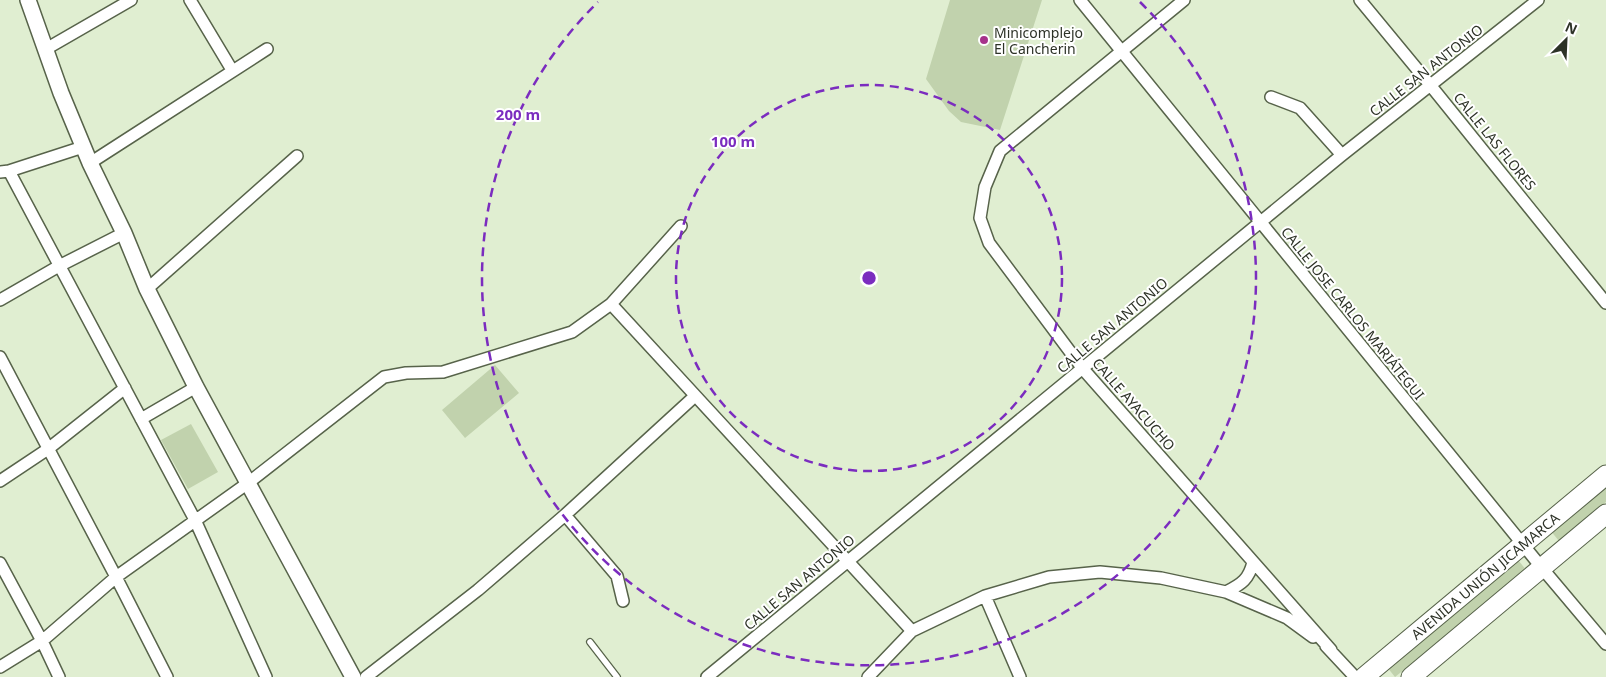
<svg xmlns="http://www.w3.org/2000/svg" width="1606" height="677" viewBox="0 0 1606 677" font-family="'Noto Sans',sans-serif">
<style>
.green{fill:#c1d2ad}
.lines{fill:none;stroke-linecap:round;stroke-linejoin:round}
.service-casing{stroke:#57634a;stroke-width:8}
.minor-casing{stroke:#57634a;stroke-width:14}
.tertiary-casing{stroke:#57634a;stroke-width:18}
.primary-casing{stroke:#57634a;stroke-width:21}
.service{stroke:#fff;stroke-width:5.5}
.minor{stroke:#fff;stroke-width:11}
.tertiary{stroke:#fff;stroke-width:15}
.primary{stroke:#fff;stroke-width:19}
.ring{fill:none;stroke:#7b2cbf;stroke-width:2.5;stroke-dasharray:9 6}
.poi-dot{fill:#a6328b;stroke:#fff;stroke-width:2}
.labels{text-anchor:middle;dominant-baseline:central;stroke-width:4;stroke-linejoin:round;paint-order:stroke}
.poi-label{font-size:14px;fill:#2d3227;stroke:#fff;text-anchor:start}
.street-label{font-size:14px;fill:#2d3227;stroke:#fff}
.centre{fill:#7b2cbf;stroke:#fff;stroke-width:2.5}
.ring-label{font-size:15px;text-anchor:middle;font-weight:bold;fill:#7b2cbf;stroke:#fff;stroke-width:4;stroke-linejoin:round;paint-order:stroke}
</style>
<rect width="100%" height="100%" fill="#e0eed1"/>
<path class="green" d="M950,0H1042L1000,130L961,122L949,111L926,79Z
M495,365L519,393L465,438L442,410Z
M191,424L218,472L188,489L161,440Z
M1606,484V502L1559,541L1550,530Z
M1518,560L1527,571L1395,677L1387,667Z"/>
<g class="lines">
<g class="service-casing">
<path id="service" d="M590,642L617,677"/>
</g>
<g class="minor-casing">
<path id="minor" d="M190,0L232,70
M1080,0L1542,568L1606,644
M1184,0L1000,151L985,187L980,218L989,243L1083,369L1331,650
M1360,0L1431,86L1606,303
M46,49L131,0
M1271,97L1300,108L1342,155
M90,163L267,49
M9,171L195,520L266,677
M0,172L9,171L83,147
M147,289L297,156
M0,300L59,266L124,233
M611,304L912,631
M0,357L116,577L167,677
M141,419L196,387
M0,481L48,449L125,388
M565,515L617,576L623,601
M0,563L42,641L59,677
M1226,592C1242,584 1249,579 1253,562
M985,596L1020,677
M1326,646L1355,677
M0,667L42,641L116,577L248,483L384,377L406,373L443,372L572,332L611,304L681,226
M366,677L478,590L565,515L695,396
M707,677L1342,155L1538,0
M868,677L912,631L985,596L1049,577L1100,572L1161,578L1226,592L1287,618L1313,637"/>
</g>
<g class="tertiary-casing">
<path id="tertiary" d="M28,0L61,93L90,163L124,233L147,289L196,387L353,677"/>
</g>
<g class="primary-casing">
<path id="primary" d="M1364,677L1606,475
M1411,677L1606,514"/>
</g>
<use href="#service" class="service"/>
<use href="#minor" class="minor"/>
<use href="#tertiary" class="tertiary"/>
<use href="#primary" class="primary"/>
</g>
<g class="ring">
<circle cx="869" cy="278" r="193"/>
<path d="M1140 2A387 387 0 1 1 598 2"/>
</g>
<circle class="poi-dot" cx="984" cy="40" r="5"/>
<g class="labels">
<g class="poi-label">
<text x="994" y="32">Minicomplejo<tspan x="994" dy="16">El Cancherin</tspan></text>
</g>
<g class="street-label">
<text transform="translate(1426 70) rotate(-38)">CALLE SAN ANTONIO</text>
<text transform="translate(1495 141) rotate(51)">CALLE LAS FLORES</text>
<text transform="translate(1353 313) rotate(51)">CALLE JOSE CARLOS MARIÁTEGUI</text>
<text transform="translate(1112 325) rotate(-40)">CALLE SAN ANTONIO</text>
<text transform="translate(1134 404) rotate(49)">CALLE AYACUCHO</text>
<text transform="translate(1485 576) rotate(-40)">AVENIDA UNIÓN JICAMARCA</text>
<text transform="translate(799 582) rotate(-40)">CALLE SAN ANTONIO</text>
</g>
</g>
<circle cx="869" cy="278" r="8" class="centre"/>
<g class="ring-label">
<text x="518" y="120">200 m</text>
<text x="733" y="147">100 m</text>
</g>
<g transform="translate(1566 40) rotate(24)" stroke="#ffffff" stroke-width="4" paint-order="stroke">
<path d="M0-4L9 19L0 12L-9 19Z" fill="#2d3227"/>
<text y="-8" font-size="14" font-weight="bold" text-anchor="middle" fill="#2d3227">N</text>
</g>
</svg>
